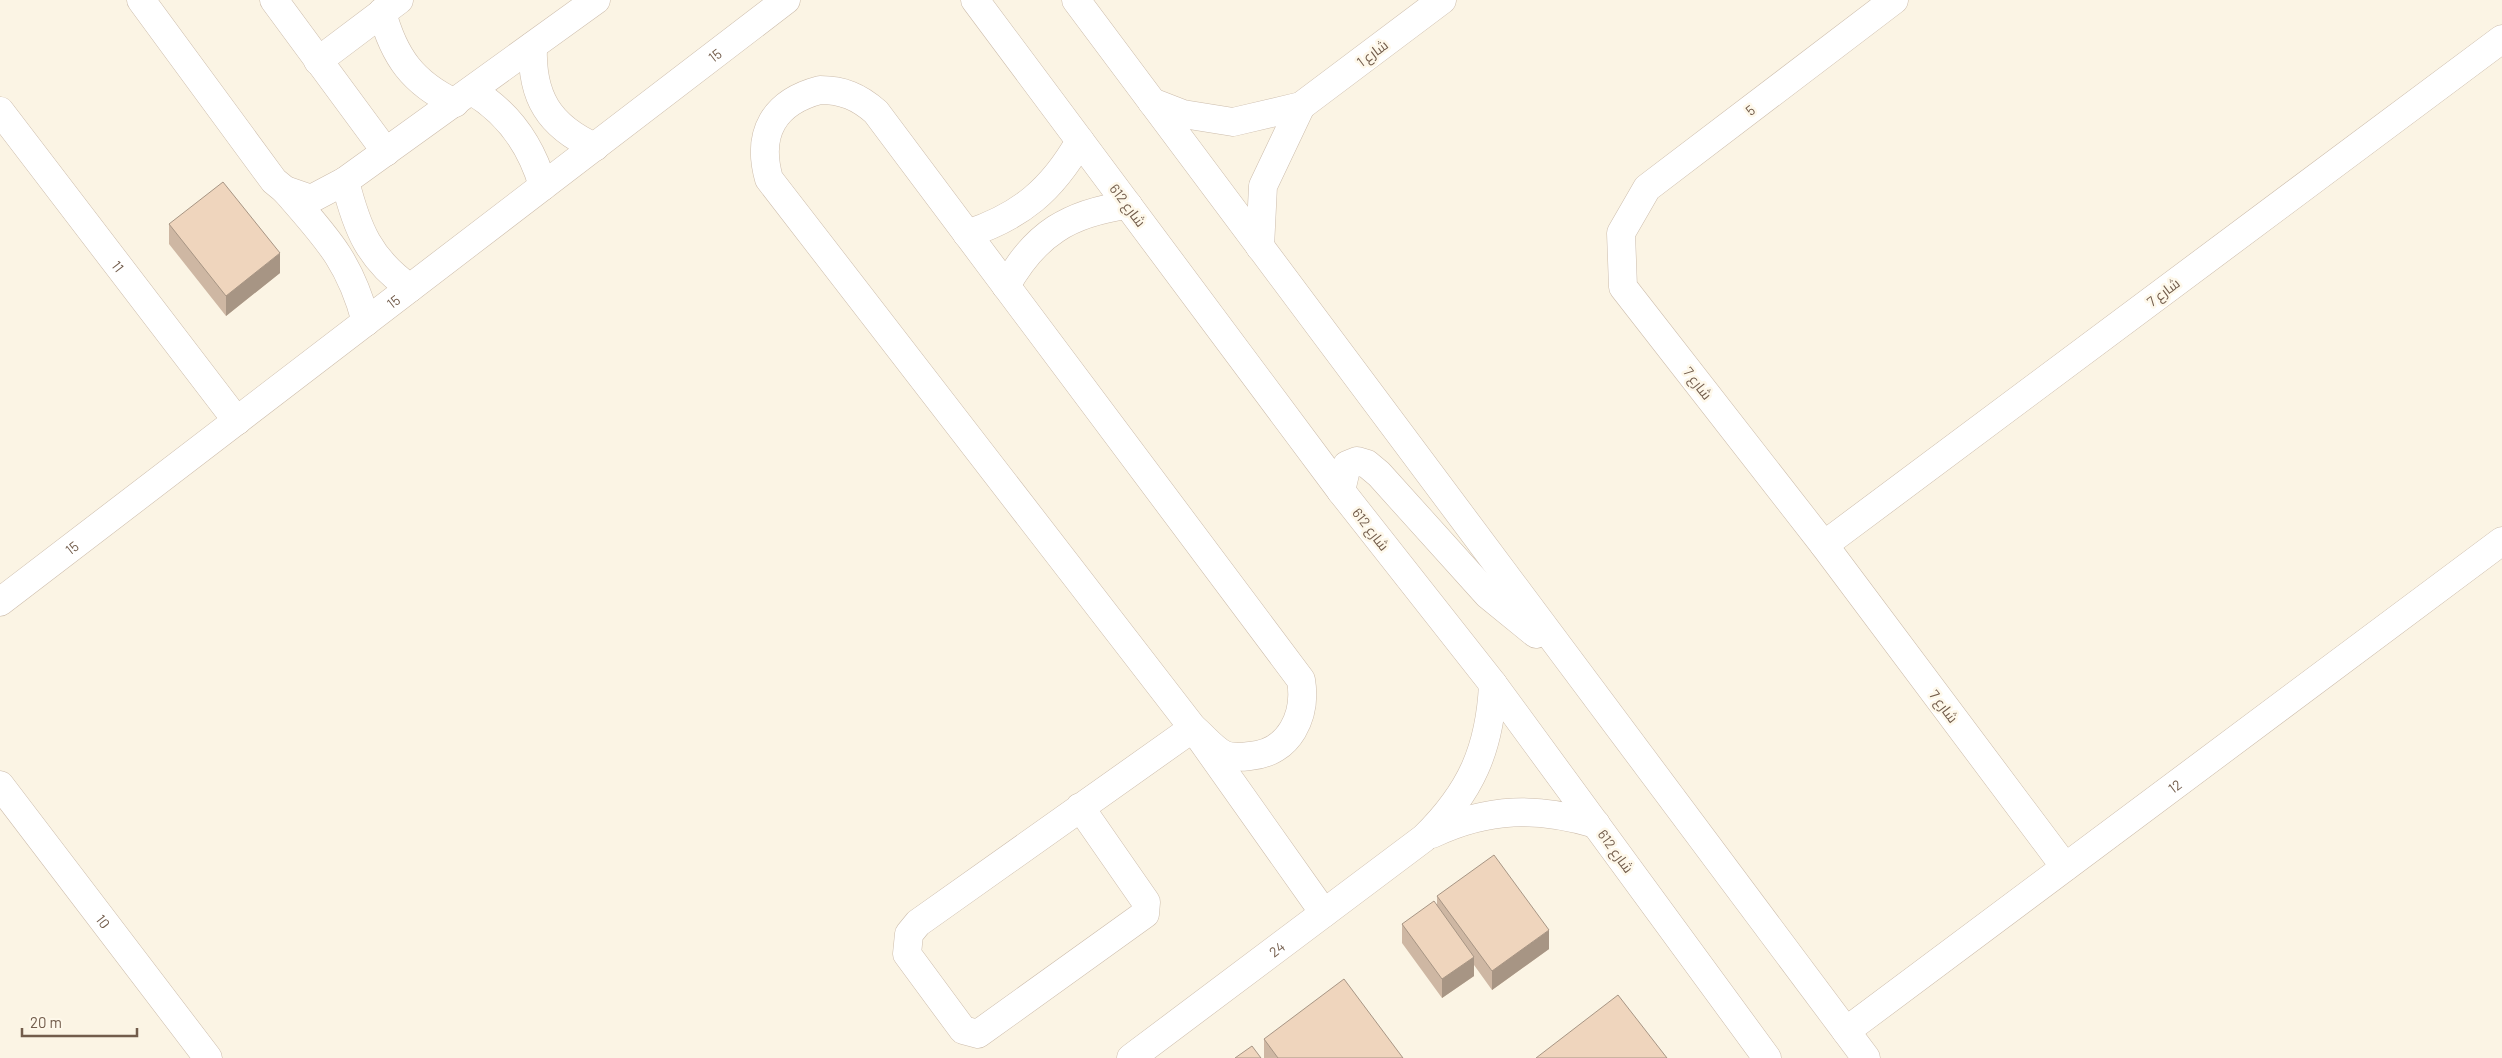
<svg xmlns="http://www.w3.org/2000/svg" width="2502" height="1058" viewBox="0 0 2502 1058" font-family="Barlow,Cairo,sans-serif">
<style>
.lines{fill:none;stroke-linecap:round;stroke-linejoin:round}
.minor-casing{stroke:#ccbcab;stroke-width:29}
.minor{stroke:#fff;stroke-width:28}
.wall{fill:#ceb7a3}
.shaded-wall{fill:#a79584}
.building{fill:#efd5bd;stroke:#a79584}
.labels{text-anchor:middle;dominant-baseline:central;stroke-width:5;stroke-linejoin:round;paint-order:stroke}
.street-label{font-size:14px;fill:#725c4b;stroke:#fef8ea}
</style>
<rect width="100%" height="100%" fill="#fbf4e4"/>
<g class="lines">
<g class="minor-casing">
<g id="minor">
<path d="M141,0L274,181L285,190L311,199L345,181L596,0"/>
<path d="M274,0L386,152"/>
<path d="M975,0L1341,491L1493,684L1767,1058"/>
<path d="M1076,0L1866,1058"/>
<path d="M1894,0L1647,188L1621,233L1623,287L1824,545L2065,867"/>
<path d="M382,12C394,57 413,83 455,103"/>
<path d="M533,46C531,97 549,126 595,147"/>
<path d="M318,61L399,0"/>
<path d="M820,90C843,90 859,97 876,112L1301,680C1307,715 1290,753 1250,756C1242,757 1230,758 1223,754C1212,748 1203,736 1193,728L769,179C756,133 774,102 820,90Z"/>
<path d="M472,91C509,113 531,145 543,186"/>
<path d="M1152,102L1183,114L1233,122L1301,106L1442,0"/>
<path id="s1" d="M0,111L237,421"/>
<path d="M345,181C357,229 369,259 410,288"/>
<path d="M285,190C326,237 350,261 366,322"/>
<path d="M967,234C1021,216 1052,190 1080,141"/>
<path d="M1260,247L1263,186L1301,106"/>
<path d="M1006,286C1035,234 1069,213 1128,205"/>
<path d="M1341,491L1347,465L1357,461L1367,464L1379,474L1488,595L1536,634"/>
<path d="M1824,545L2502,39"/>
<path id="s2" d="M0,602L786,0"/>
<path id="s3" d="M0,785L208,1058"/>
<path d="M1080,807L1146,902L1145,914L978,1034L963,1030L907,954L909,934L918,923L1193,728L1324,913"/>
<path d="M1432,834C1489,807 1537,807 1596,824"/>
<path id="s4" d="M1846,1031L2502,541"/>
<path id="s5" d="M1131,1058L1424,838C1471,792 1490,749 1493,684"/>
</g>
</g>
<use href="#minor" class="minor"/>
</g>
<path class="wall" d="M169,224L280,273L226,316L169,244Z
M1437,896L1549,949L1492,990L1474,965V976L1442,998L1402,943V924L1437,907Z
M1264,1039L1403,1058H1264Z"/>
<path class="shaded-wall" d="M280,253V273L226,316V296Z
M1549,930V949L1492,990V971Z
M1474,957V976L1442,998V979Z"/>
<path class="building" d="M223,182L280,253L226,296L169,224Z
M1494,855L1549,930L1492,971L1437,896Z
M1434,901L1474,957L1442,979L1402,924Z
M1344,979L1403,1058H1278L1264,1039Z
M1618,995L1667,1058H1536Z
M1252,1046L1261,1058H1235Z"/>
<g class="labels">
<g class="street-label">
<text transform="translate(1372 53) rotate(-37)">شارع 1</text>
<text stroke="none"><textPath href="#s2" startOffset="900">15</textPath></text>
<text transform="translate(1750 110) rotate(-37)">5</text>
<text transform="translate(1128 205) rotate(53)">شارع 612</text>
<text stroke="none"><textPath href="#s1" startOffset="195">11</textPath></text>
<text transform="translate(2163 292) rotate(-37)">شارع 7</text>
<text stroke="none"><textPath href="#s2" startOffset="495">15</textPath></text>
<text transform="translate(1698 383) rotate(52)">شارع 7</text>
<text transform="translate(1371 529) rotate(52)">شارع 612</text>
<text stroke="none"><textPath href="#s2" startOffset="90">15</textPath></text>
<text transform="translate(1944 706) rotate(53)">شارع 7</text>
<text stroke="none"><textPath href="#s4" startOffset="410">12</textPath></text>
<text transform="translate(1616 851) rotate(54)">شارع 612</text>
<text stroke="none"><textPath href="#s3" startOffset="171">10</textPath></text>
<text stroke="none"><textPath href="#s5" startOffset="182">24</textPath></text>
</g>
</g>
<path d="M22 1028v8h115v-8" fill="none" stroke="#725c4b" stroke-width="2.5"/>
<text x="30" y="1028" font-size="15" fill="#725c4b" stroke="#fef8ea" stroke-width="4" paint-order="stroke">20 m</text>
</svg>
